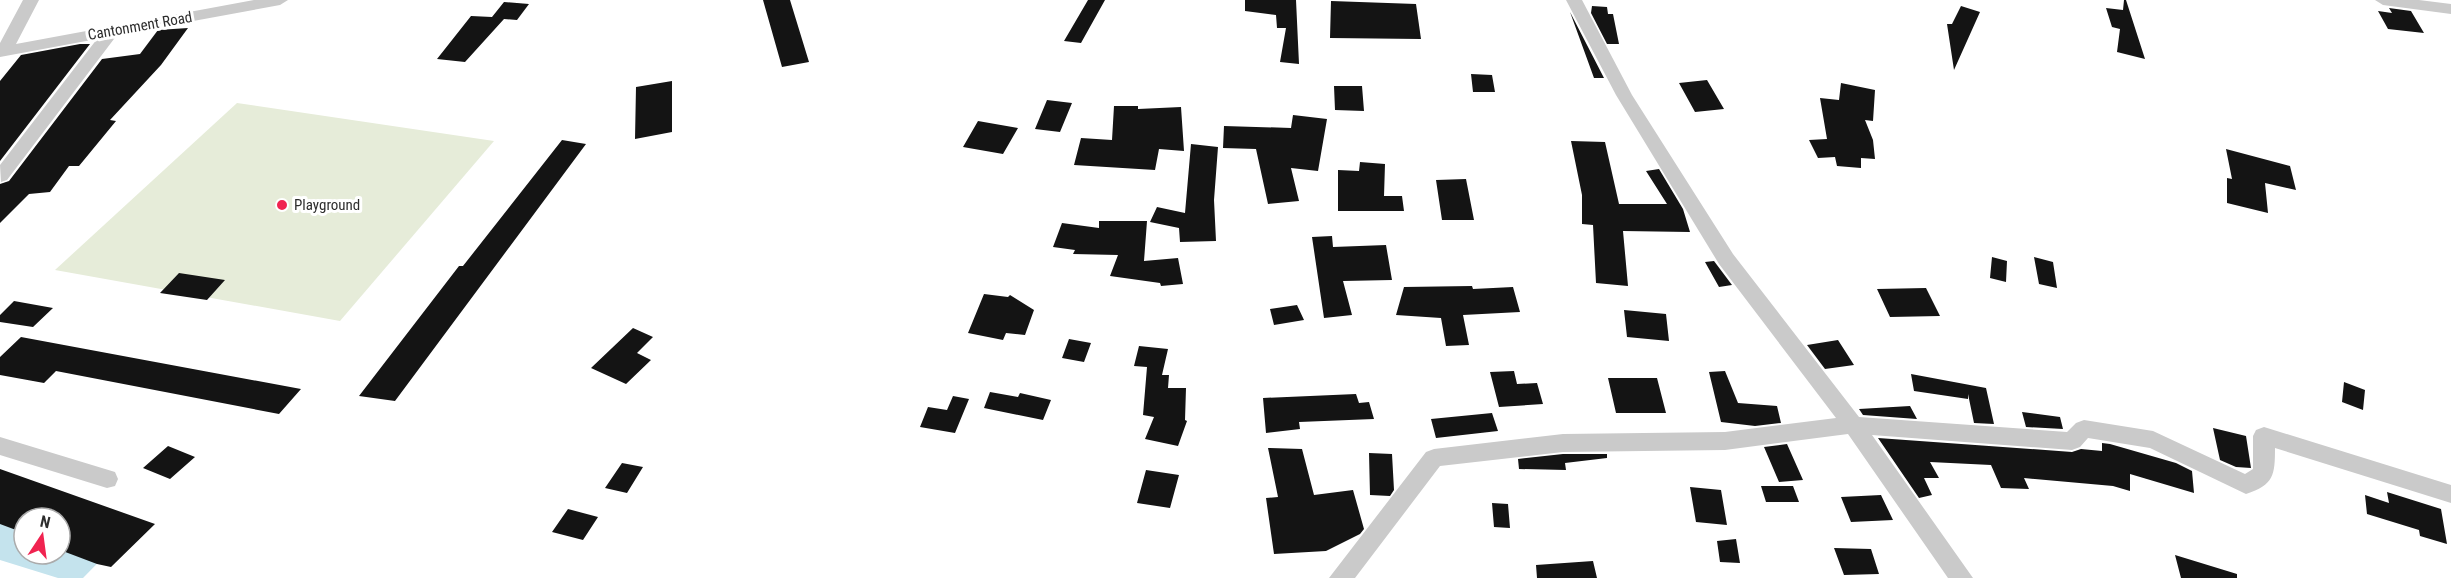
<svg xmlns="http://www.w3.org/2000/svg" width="2451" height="578" viewBox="0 0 2451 578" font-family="'Roboto Condensed',sans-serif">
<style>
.green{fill:#e6ecd9}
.water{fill:#c4e3ed;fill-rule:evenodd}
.building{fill:#141414}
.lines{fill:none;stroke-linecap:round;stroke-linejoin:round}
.minor{fill:#cacaca;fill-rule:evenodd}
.poi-dot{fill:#f02350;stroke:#fff;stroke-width:2}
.labels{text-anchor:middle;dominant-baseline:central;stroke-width:6;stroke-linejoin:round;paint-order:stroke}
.street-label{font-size:15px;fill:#2d2d2d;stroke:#fff}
.poi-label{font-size:15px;fill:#2d2d2d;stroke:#fff;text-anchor:start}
</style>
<rect width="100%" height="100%" fill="#fff"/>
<path class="green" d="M237,103L494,141L340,321L55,270Z"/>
<path class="water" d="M0,488L132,528L83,578H58L0,560ZM24,518H60V554H24Z"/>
<path class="building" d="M763,0H790L809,62L782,67Z
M1088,0H1105L1081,43L1064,41Z
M1245,0H1296L1299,64L1280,62L1286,28H1277L1276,15L1245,11Z
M2124,0H2126L2145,59L2117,52L2120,29L2112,27L2106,8L2123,10Z
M1331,1L1416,4L1421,39L1330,38Z
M504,2L529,4L517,20L504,19L465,62L437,59L471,16L492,17Z
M1592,6L1607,7L1608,14H1613L1619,44H1607L1591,13Z
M1961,6L1980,12L1954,70L1947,24H1952Z
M2389,8L2411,11L2424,33L2388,29L2378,11L2392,13Z
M1570,12L1604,78H1594Z
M188,28L161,65L110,120L116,121L79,166H69L50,192L29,194L0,223V184L9,181L102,59L140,54L158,30Z
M80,44H90L0,161V81L21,55Z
M1471,74L1492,75L1495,92H1473Z
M1707,80L1724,109L1695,112L1679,83Z
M672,81V132L635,139L636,87Z
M1841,83L1875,90L1873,121L1865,120L1873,140L1875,159L1861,158V168L1837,166L1835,157L1818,158L1809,140L1827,139L1820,98L1839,100Z
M1334,86H1362L1364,111L1335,110Z
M1047,100L1072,103L1060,132L1035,129Z
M1114,106H1138V109L1181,107L1184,151L1159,149L1155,170L1074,165L1081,138L1112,140Z
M1293,115L1327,119L1318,171L1291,168L1299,201L1268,204L1256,149L1223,148L1224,126L1291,128Z
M978,121L1018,128L1003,154L963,147Z
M562,140L586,144L395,401L359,396L459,266H463Z
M1571,141L1605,142L1619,204H1667L1646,171L1659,169L1683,209L1690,232L1623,231L1628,286L1596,283L1593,225L1582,224V195Z
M1191,144L1218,147L1214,200L1216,241L1180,242L1179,228L1150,222L1157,207L1185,213Z
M2226,149L2290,166L2296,190L2265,183L2268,213L2227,203V178L2232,179Z
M1360,162L1385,164L1384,196H1402L1404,211H1338V170L1359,171Z
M1466,179L1474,220H1442L1436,180Z
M1099,221H1147L1144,261L1178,258L1183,284L1161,286L1160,283L1110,276L1118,255L1073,254L1075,250L1053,247L1062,223L1099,228Z
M1332,236L1333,247L1386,245L1392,280L1343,281L1352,315L1324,318L1312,237Z
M1992,257L2007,261L2006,282L1990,278Z
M2034,257L2053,262L2057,288L2039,284Z
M1714,261L1732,285L1719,287L1705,262Z
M179,273L225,280L207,300L160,293Z
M1472,286L1473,289L1513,287L1520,312L1463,315L1469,345L1446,346L1441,318L1396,315L1404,287Z
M1926,288L1940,316L1890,317L1877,289Z
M984,294L1008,297L1010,295L1034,310L1025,335L1006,333L1003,340L968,333Z
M14,301L53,308L33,327L0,322V315Z
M1297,305L1304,320L1274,325L1270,309Z
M1624,310L1666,314L1669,341L1627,337Z
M633,328L653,337L637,353L651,360L626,384L591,368Z
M21,337L301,389L279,414L56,371L44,383L0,375V357Z
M1069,339L1091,343L1084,362L1062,358Z
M1838,340L1854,365L1825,369L1807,345Z
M1139,346L1168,349L1162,375H1169L1168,388H1186L1185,420L1187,421L1178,446L1145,439L1154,417L1143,415L1147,367L1134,366Z
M1514,371L1517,384L1537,383L1543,404L1499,407L1490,372Z
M1725,371L1738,403L1777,406L1781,423L1755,426L1721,422L1709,372Z
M1911,374L1986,388L1994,424L1974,423L1968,394V399L1914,391Z
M1608,378H1657L1666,413H1616Z
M2344,382L2365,390L2363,410L2342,402Z
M990,392L1018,397L1020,393L1051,400L1043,420L984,408Z
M1356,394L1359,403L1369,402L1374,419L1299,422L1300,429L1266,433L1263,398Z
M953,396L969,399L955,433L920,427L928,407L947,410Z
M1910,406L1917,419L1863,415L1859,409Z
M2022,412L2060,417L2063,429L2026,427Z
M1492,413L1498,431L1436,438L1431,419Z
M2213,428L2246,436L2251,468L2236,467L2220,460Z
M1878,438L2072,452L2081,449L2102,451V443L2110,444L2176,463L2192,471L2194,493L2130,474V491L2113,486L2024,478L2029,489L2001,488L1991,465L1930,462L1939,478H1924L1932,495L1919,498Z
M1787,444L1803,480L1779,482L1764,447Z
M168,446L195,457L170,479L143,468Z
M1268,448L1302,449L1314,495L1353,490L1364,529L1360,534L1326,551L1274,554L1266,498L1278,497Z
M1369,453L1392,454L1394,490L1390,496L1370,495Z
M1563,454H1607V458L1565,463L1566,470L1519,469L1518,459Z
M622,463L643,467L627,493L605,488Z
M0,469L155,524L111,567L97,564L60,550V518H24V533L0,524Z
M1146,470L1179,475L1170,508L1137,503Z
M1761,486H1793L1799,502H1766Z
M1690,487L1721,490L1727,525L1696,522Z
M2387,492L2441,509L2447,544L2420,536L2419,530L2367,514L2365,495L2389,503Z
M1881,495L1893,520L1851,522L1841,497Z
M1492,503L1508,504L1510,528L1494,527Z
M568,509L598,517L583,540L552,532Z
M1736,539L1740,563L1720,562L1717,541Z
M1834,548L1871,549L1879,574L1844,575Z
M2175,555L2237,574V578H2181Z
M1593,561L1597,578H1537L1536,565Z"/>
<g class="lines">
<path class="minor" d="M23,0H39L16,44L254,0H288L280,5L117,35L7,180L1,182L0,165L97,39L0,57V43Z
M1566,0H1582L1632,95L1733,254L1859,417L2067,432L2076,423L2084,420L2153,431L2245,474L2253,469V436L2256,430L2264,427L2451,485V503L2275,448C2275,475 2274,485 2246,494L2150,448L2088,438L2080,447L2072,450L1872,435L1973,578H1948L1848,434L1725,450L1563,452L1440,466L1355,578H1329L1426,452L1434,449L1563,434L1725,432L1836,418L1719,264L1616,95Z
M2375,0H2419L2451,4V14L2383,5Z
M0,437L115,472L118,479L115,486L107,488L0,455Z"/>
</g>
<circle class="poi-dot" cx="282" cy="205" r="6"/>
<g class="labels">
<g class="street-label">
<text transform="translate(140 26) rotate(-10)">Cantonment Road</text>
</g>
<g class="poi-label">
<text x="294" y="205">Playground</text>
</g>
</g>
<g transform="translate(42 536) rotate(13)"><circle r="28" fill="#ffffff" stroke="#ababab" stroke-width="1.5"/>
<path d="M0-4.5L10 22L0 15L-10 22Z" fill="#f02350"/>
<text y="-9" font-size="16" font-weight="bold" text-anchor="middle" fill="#2d2d2d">N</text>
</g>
</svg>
